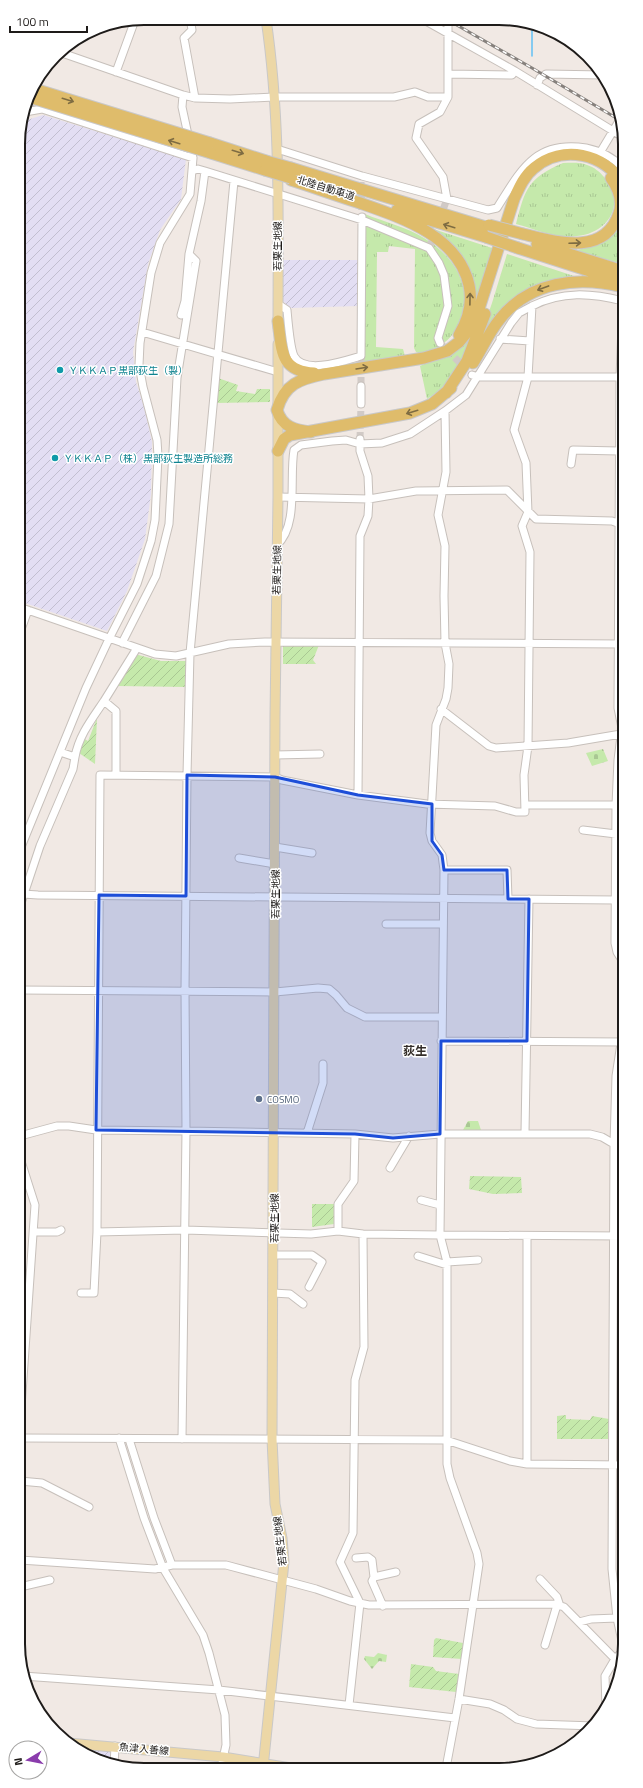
<svg xmlns="http://www.w3.org/2000/svg" width="643" height="1788" viewBox="0 0 643 1788" font-family="'Titillium Web','Noto Sans JP',sans-serif">
<style>
.industrial{fill:url(#industrial-furrows)}
.grass{fill:url(#grass-tufts)}
.cemetery{fill:url(#cemetery-stones)}
.garden{fill:url(#garden-furrows)}
.lines{fill:none;stroke-linecap:round;stroke-linejoin:round}
.stream{stroke:#60bff5;stroke-width:1.5}
.river{stroke:#60bff5;stroke-width:9}
.minor-tunnel{stroke:#d1cac6;stroke-width:7;stroke-dasharray:7 3.5;stroke-linecap:butt}
.minor-casing{stroke:#c7c0bb;stroke-width:9}
.major-casing{stroke:#c9c8c8;stroke-width:11}
.highway-casing{stroke:#c9c8c8;stroke-width:13}
.minor{stroke:#fff;stroke-width:7}
.major{stroke:#ecd7a6;stroke-width:9}
.highway{stroke:#dfbc6b;stroke-width:11}
.rail-casing{stroke:#86817d;stroke-width:3}
.rail{stroke:#fff;stroke-width:1.5;stroke-dasharray:4.5;stroke-linecap:butt}
.highway-bridge-casing{stroke:#c9c8c8;stroke-width:13;stroke-linecap:butt}
.highway-bridge{stroke:#dfbc6b;stroke-width:11}
.oneway{stroke:#7e6c42}
.marked{fill:#1d4ed8;fill-opacity:0.2;stroke:#1d4ed8;stroke-width:3;stroke-linejoin:round}
.culture-dot{fill:#0f9aa8;stroke:#fff;stroke-width:1.5}
.service-dot{fill:#5c6f8a;stroke:#fff;stroke-width:1.5}
.labels{text-anchor:middle;dominant-baseline:central;stroke-width:3;stroke-linejoin:round;paint-order:stroke}
.street-label{font-size:10px;fill:#1e1b19;stroke:#fff}
.culture-label{font-size:10px;fill:#0d838f;stroke:#fff;text-anchor:start}
.service-label{font-size:10px;fill:#4e5e75;stroke:#fff;text-anchor:start}
.quarter-label{font-size:12px;font-weight:bold;fill:#332d29;stroke:#fff}
.rim{fill:none;stroke:#1e1b19;stroke-width:2}
</style>
<defs>
<pattern id="industrial-furrows" width="10" height="10" patternUnits="userSpaceOnUse"><rect width="10" height="10" fill="#e3def3"/><path d="M-1 1l2-2M0 10L10 0M9 11l2-2" fill="none" stroke="#c2bed0"/></pattern>
<pattern id="grass-tufts" width="24" height="20" patternUnits="userSpaceOnUse"><rect width="24" height="20" fill="#c5e9ab"/><path d="M3 7l-1-3M5 7V3M7 7l1-3M15 17l-1-3M17 17v-4M19 17l1-3" fill="none" stroke="#a9c793"/></pattern>
<pattern id="cemetery-stones" width="16" height="16" patternUnits="userSpaceOnUse"><rect width="16" height="16" fill="#c5e9ab"/><path d="M2 7V4a2 2 0 0 1 4 0v3zM10 15v-3a2 2 0 0 1 4 0v3z" fill="#a9c793"/></pattern>
<pattern id="garden-furrows" width="10" height="10" patternUnits="userSpaceOnUse"><rect width="10" height="10" fill="#c5e9ab"/><path d="M-1 1l2-2M0 10L10 0M9 11l2-2" fill="none" stroke="#a9c793"/></pattern>
</defs>
<rect width="100%" height="100%" fill="#f1e9e4"/>
<path class="industrial" d="M43,115L186,159L181,199L160,230L148,264L133,352L136,382L144,407L152,442L151,494L145,539L127,591L107,631L19,601L18,135L23,118L27,120Z
M283,260H359V306L290,308L282,300Z
M77,1749L111,1751L110,1764L88,1757Z"/>
<path class="grass" d="M563,163C571,163 580,162 587,165C594,167 600,172 604,177C627,204 608,233 577,236C557,239 535,229 516,224C525,189 528,178 563,163Z
M623,213V264L576,251L604,240L620,226Z
M365,214C384,222 407,227 424,238C451,254 472,283 462,314C454,339 445,345 421,354L416,352L414,348L415,249L389,246L388,252H377L376,347L403,349L405,356L363,363Z
M430,228L492,248L484,279L470,317L472,283Z
M507,254L580,278C550,277 519,288 499,312C491,322 484,335 477,346L492,303Z
M474,329C462,358 455,382 427,399L420,366L442,356Z"/>
<path class="cemetery" d="M603,749L608,761L592,766L586,753Z
M468,1121H478L481,1130H463Z
M378,1653L387,1655L386,1662L379,1661L372,1669L364,1659L365,1656L374,1657Z"/>
<path class="garden" d="M218,378L238,385L236,391L255,394L257,389H270V402L216,403Z
M283,645H319L313,660L316,664H283Z
M135,654L161,661H186L187,687L117,686Z
M97,718L95,764L79,753L83,738L88,741Z
M470,1176L521,1177L522,1193L493,1194L469,1189Z
M312,1204H334V1224L312,1227Z
M566,1415V1419L590,1420L592,1416L609,1419L608,1439H557V1416Z
M436,1638L463,1643L462,1659L433,1657L434,1640Z
M411,1664L433,1667L436,1671L459,1674L456,1692L409,1687Z"/>
<g class="lines">
<path class="stream" d="M532,23V56"/>
<path class="river" d="M228,1768L230,1764"/>
<path class="minor-tunnel" d="M361,182L362,214
M429,248L447,199
M440,343L472,375
M361,356V386
M360,439L361,404"/>
<g class="minor-casing">
<path id="minor" d="M190,18L192,30L184,38L195,98
M424,20L515,71L623,137
M59,52L183,95L195,98L230,99L274,97H394L415,92L428,97H448
M116,72L135,20
M448,74L512,75L515,71
M537,85L540,78L546,74L603,75
M27,111L38,78
M25,112L42,109L193,158
M277,149L362,176L488,210L497,208C521,170 535,140 586,148C600,151 613,157 623,168
M601,151L622,116
M205,171L362,220L429,248L439,263L444,275L448,306L438,338L440,343
M234,181L190,653L187,775L185,990L186,1131L355,1134L393,1138L440,1134H590L602,1137L614,1144L612,1569L617,1618L624,1650L615,1659L605,1676L606,1708
M447,199L443,177L416,138L419,124L440,112L448,97V20
M189,254L201,201L205,171L198,169L192,171
M623,300L620,377L618,708L622,728L618,760L616,805L615,943L617,952L624,963
M278,304L287,310C288,321 290,347 294,356C304,375 344,361 361,356L362,217
M142,332L278,372
M500,339L530,341
M472,375L478,377H623
M361,404V386
M445,411L446,472L438,515L445,546L444,596L445,643L449,664L448,688L446,699L436,725L430,833L432,841L442,855L444,870L440,1235L624,1236
M571,464L573,450L619,451
M278,497L369,499L416,491L507,490L536,519L612,521L623,525
M277,545C299,525 289,478 294,450L301,445L332,441L346,440L360,444L382,443L410,434L445,411L466,395L511,323L519,313L532,306
M19,607L155,654L176,656L229,644L265,642L623,644
M19,635L28,610
M122,643L156,576L169,524L177,378L196,261L189,254L185,301L181,315
M104,701L137,648
M441,709L489,746L496,748L568,743L621,734
M275,755L320,754
M75,757C79,735 92,719 104,701L116,711V775
M358,795L360,536L368,516L369,499L368,476L360,451V439
M526,805H624
M583,830L616,834
M275,847L312,853
M19,852L86,688L109,639L137,584L151,541L155,520L158,456L157,440L143,387L139,365L140,343L151,273L160,243L190,194L193,158L182,107L183,95
M239,858L275,864
M444,870H507L508,899
M19,891L23,894L38,895L616,900
M616,900L624,908
M19,909L40,846L73,769L75,757L60,752
M386,924H443
M19,990L275,992L318,988L329,989L336,995L347,1008L365,1017H442
M624,1024L616,1076L614,1144L624,1150
M441,1041L624,1042
M307,1133L323,1083V1064
M525,1133L529,899
M20,1136L57,1126H69L96,1130L186,1131L182,1439
M20,1158L35,1205L20,1422
M390,1168L409,1136
M421,1200L440,1205
M338,1231V1204L354,1181L355,1134
M34,1232H57L61,1230
M97,1232L185,1230L311,1234L338,1231L363,1234L440,1235L447,1262V1464L450,1478L477,1553L479,1564L459,1699L446,1768
M273,1255H312L322,1262L309,1287
M418,1256L447,1265
M447,1262L478,1260
M81,1293H94L97,1232L100,775L275,777L282,780L358,795L427,804L495,806L516,812H525L524,775L528,746L530,552L522,526L528,512L526,463L514,430L528,377L532,306C562,291 591,293 623,301
M273,1293L290,1294L303,1304
M20,1438L446,1440L510,1461L527,1464L624,1465
M119,1438L144,1518L163,1568L203,1635L209,1653L225,1715L226,1745L221,1768
M129,1439L154,1518L172,1565
M527,1464V1237
M20,1481L42,1483L89,1507
M356,1558L368,1557L372,1560L374,1577
M20,1560L155,1569L172,1565H226L316,1589L350,1601L369,1605L555,1604L564,1607L622,1666
M540,1579L557,1597L560,1606
M20,1587L50,1580
M383,1606L372,1581L374,1577L396,1572
M579,1622L591,1619L617,1618
M545,1645L557,1605
M23,1676L219,1690L455,1718
M459,1699L490,1704L504,1710L517,1719L536,1724L594,1726
M349,1705L360,1603L340,1562L353,1533L355,1380L364,1347L363,1234
M114,1766L115,1746"/>
</g>
<g class="major-casing">
<path id="major" d="M266,19C281,121 278,224 278,327
M68,1743L223,1757L291,1768
M263,1768L284,1562L282,1538L275,1504L272,1439L275,717L278,497V344"/>
</g>
<g class="highway-casing">
<path id="highway" d="M210,143L266,161
M211,153L265,170
M291,168L489,228
M291,180C313,187 335,195 357,202C400,217 458,235 469,285C473,303 468,320 459,335
M397,210L486,237
M523,234C556,242 605,257 619,213C623,201 618,188 611,178
M537,244L623,271
M518,248L618,280
M278,321C282,349 279,371 314,373
M473,363C482,349 489,332 500,319C530,281 578,276 623,287
M446,393L467,361L485,314
M311,432C295,430 282,427 277,410C284,384 300,379 324,374L424,358L447,351L459,342L469,330L477,315L514,199C519,188 524,176 534,168C562,144 605,153 623,184
M278,451L284,439L290,435L410,413L432,404L451,388"/>
</g>
<use href="#minor" class="minor"/>
<use href="#major" class="major"/>
<use href="#highway" class="highway"/>
<g class="rail-casing">
<path id="rail" d="M448,20L532,68L623,122"/>
</g>
<use href="#rail" class="rail"/>
<g class="highway-bridge-casing">
<path id="highway-bridge" d="M31,88L210,143
M29,97L211,153
M266,161L291,168
M265,170L291,178
M489,225L523,234
M486,237L518,248"/>
</g>
<use href="#highway-bridge" class="highway-bridge"/>
</g>
<defs><path id="oneway-shaft" d="M-6 0H5M1.5-3L5.5 0L1.5 3" fill="none" stroke-width="1.6" stroke-linecap="round" stroke-linejoin="round"/></defs>
<g class="oneway">
<use href="#oneway-shaft" transform="translate(68 100) rotate(17)"/>
<use href="#oneway-shaft" transform="translate(174 142) rotate(-163)"/>
<use href="#oneway-shaft" transform="translate(238 152) rotate(17)"/>
<use href="#oneway-shaft" transform="translate(449 226) rotate(-163)"/>
<use href="#oneway-shaft" transform="translate(575 243) rotate(-2)"/>
<use href="#oneway-shaft" transform="translate(543 288) rotate(160)"/>
<use href="#oneway-shaft" transform="translate(470 299) rotate(-89)"/>
<use href="#oneway-shaft" transform="translate(362 368) rotate(-9)"/>
<use href="#oneway-shaft" transform="translate(412 412) rotate(163)"/>
</g>
<path class="marked" d="M187,775L275,777L358,795L432,804V841L442,855L444,870H507L508,899H529L527,1041H441L440,1134L393,1138L355,1134L96,1130L99,895L186,896Z"/>
<g class="culture-dot">
<circle cx="60" cy="370" r="4"/>
<circle cx="55" cy="458" r="4"/>
</g>
<circle class="service-dot" cx="259" cy="1099" r="4"/>
<g class="labels">
<g class="street-label">
<text transform="translate(326 188) rotate(17)">北陸自動車道</text>
<text transform="translate(277 246) rotate(-90)">若栗生地線</text>
<text transform="translate(277 570) rotate(-89)">若栗生地線</text>
<text transform="translate(275 894) rotate(-90)">若栗生地線</text>
<text transform="translate(274 1218) rotate(-90)">若栗生地線</text>
<text transform="translate(280 1541) rotate(-97)">若栗生地線</text>
<text transform="translate(144 1749) rotate(5)">魚津入善線</text>
</g>
<g class="culture-label">
<text x="68" y="370">ＹＫＫＡＰ黒部荻生（製）</text>
<text x="63" y="458">ＹＫＫＡＰ（株）黒部荻生製造所総務</text>
</g>
<g class="service-label">
<text x="267" y="1099">COSMO</text>
</g>
<g class="quarter-label">
<text x="415" y="1050">荻生</text>
</g>
</g>
<path d="M0 0H643V1788H0ZM144 25H499A119 119 0 0 1 618 144V1644A119 119 0 0 1 499 1763H144A119 119 0 0 1 25 1644V144A119 119 0 0 1 144 25Z" fill="#fff" fill-rule="evenodd"/>
<path class="rim" d="M144 25H499A119 119 0 0 1 618 144V1644A119 119 0 0 1 499 1763H144A119 119 0 0 1 25 1644V144A119 119 0 0 1 144 25Z"/>
<g transform="translate(28 1760) rotate(260)"><circle r="19" fill="#ffffff" stroke="#a5a4a3"/>
<path d="M0-3L7 15L0 10L-7 15Z" fill="#8a3cac"/>
<text y="-6" font-size="11" font-weight="bold" text-anchor="middle" fill="#1e1b19">N</text>
</g>
<path d="M10 26v6h77v-6" fill="none" stroke="#1e1b19" stroke-width="2"/>
<text x="16" y="26" font-size="12" fill="#1e1b19" stroke="#ffffff" stroke-width="3" paint-order="stroke">100 m</text>
</svg>
